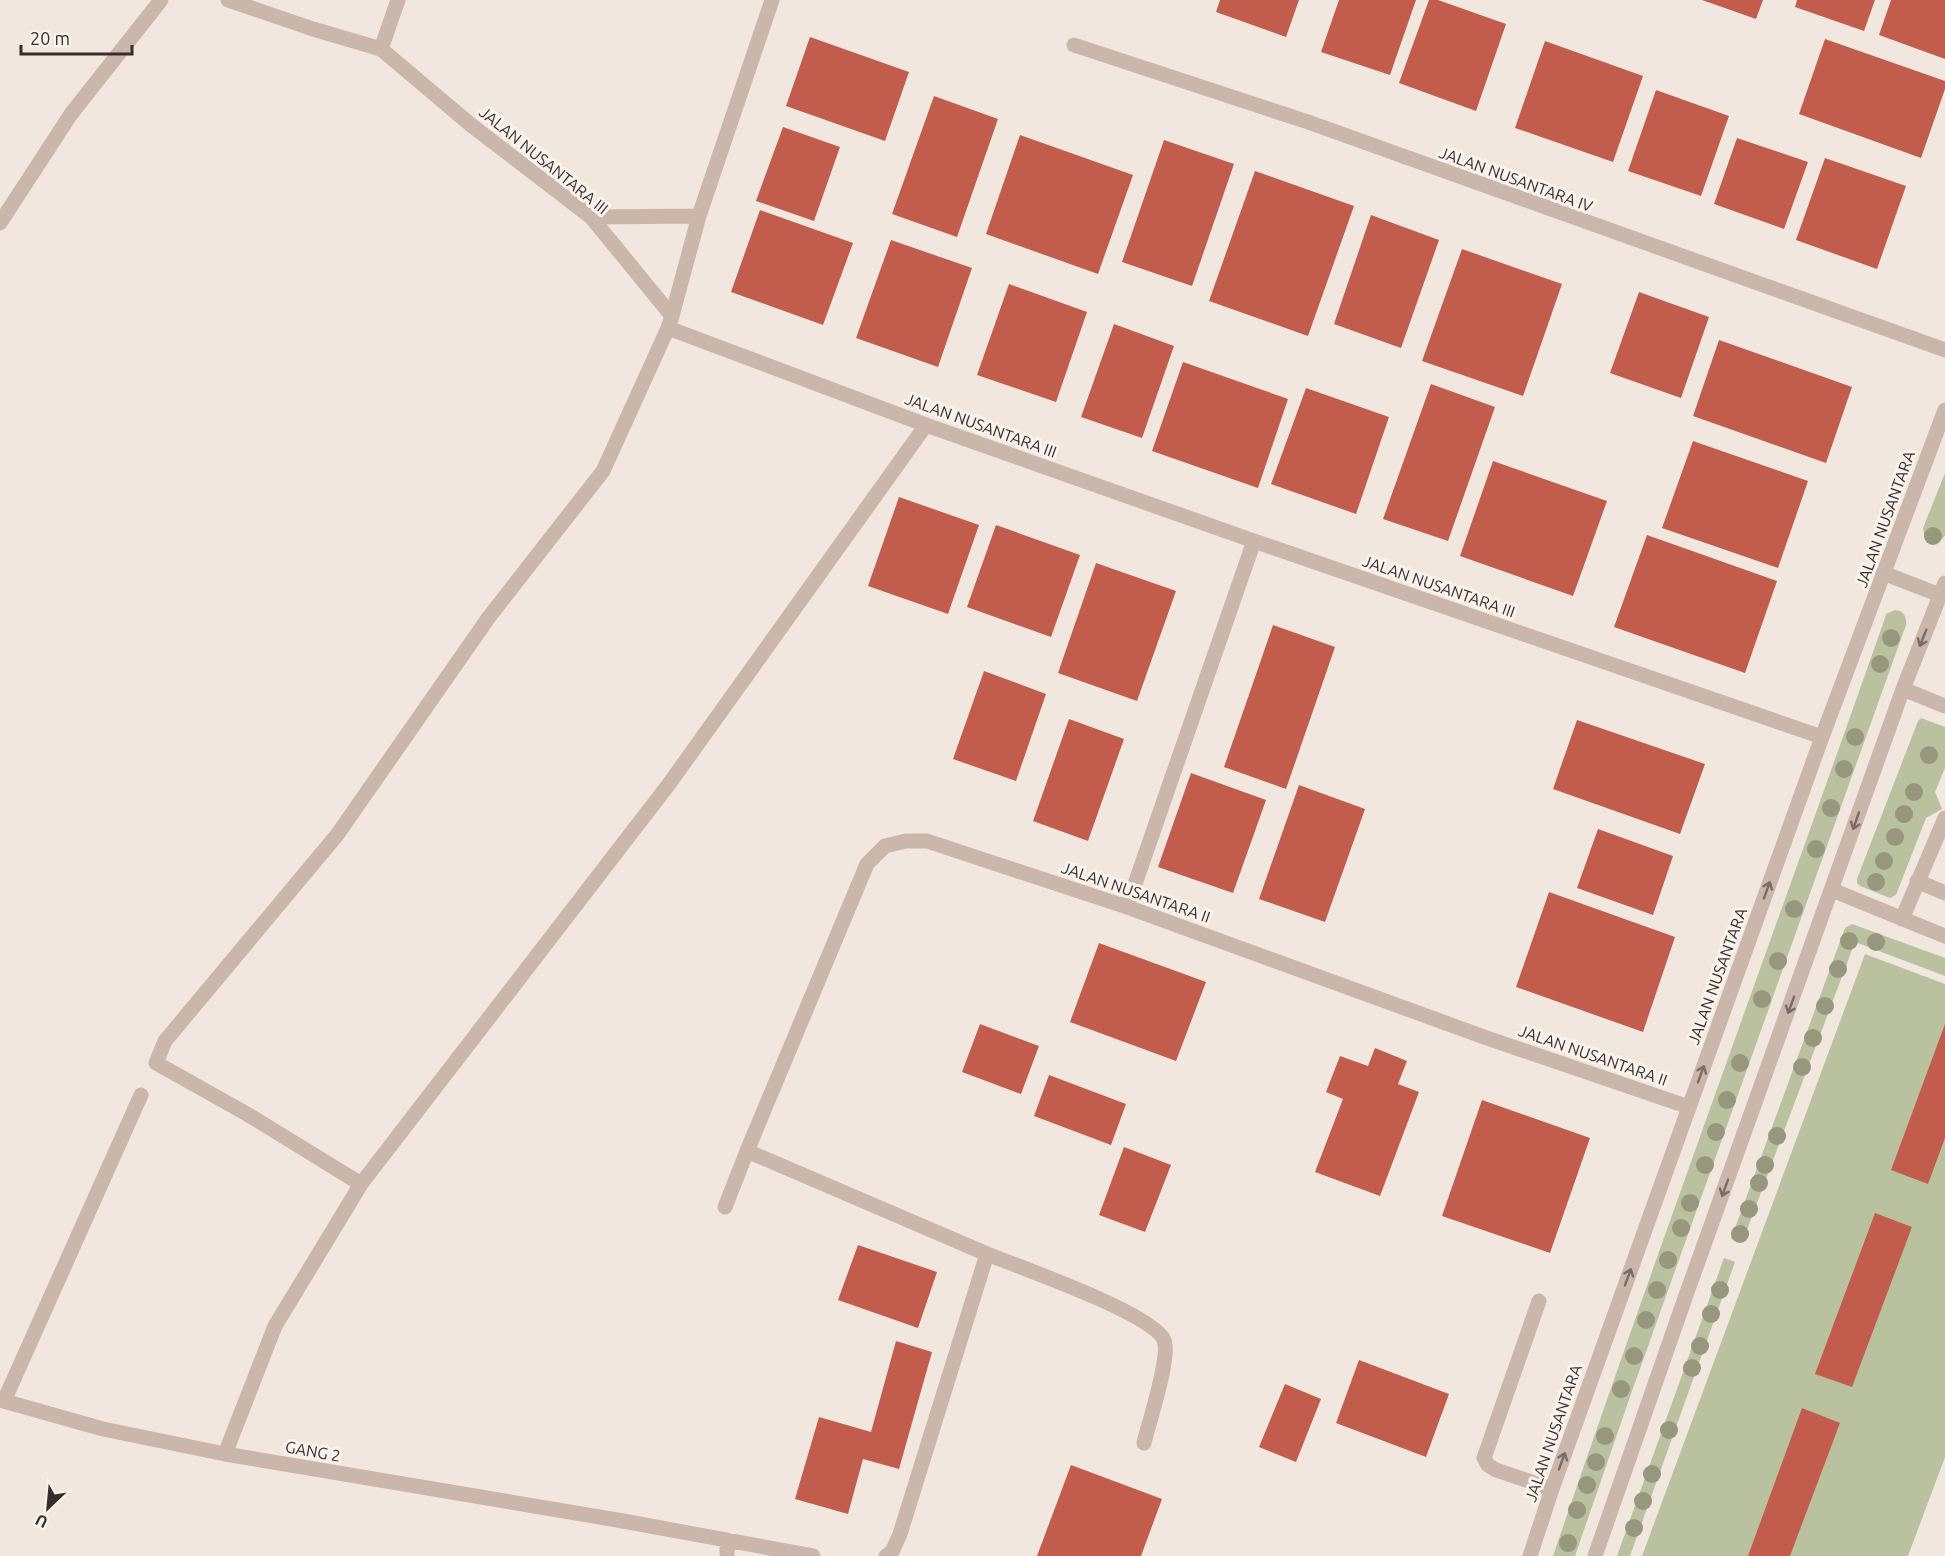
<svg xmlns="http://www.w3.org/2000/svg" width="1945" height="1556" viewBox="0 0 1945 1556" font-family="Ubuntu,sans-serif">
<style>
.green{fill:#b9c19f}
.building{fill:#c25d4d}
.lines{fill:none;stroke-linecap:round;stroke-linejoin:round}
.minor{stroke:#cab6ab;stroke-width:15}
.tree{fill:#97977e}
.oneway{stroke:#7a6b64}
.labels{text-anchor:middle;dominant-baseline:central;stroke-width:6;stroke-linejoin:round;paint-order:stroke}
.street-label{font-size:16px;fill:#382d2a;stroke:#faf2ec}
</style>
<rect width="100%" height="100%" fill="#f2e7df"/>
<path class="green" d="M1945,473V536L1940,541L1930,543L1925,538L1923,528Z
M1895,610C1904,611 1907,617 1906,625L1632,1391L1575,1556H1553C1660,1242 1775,931 1885,618L1886,614Z
M1921,718L1945,727V768L1935,792L1942,809L1926,818L1896,895L1890,898L1860,886L1857,883V879L1918,721Z
M1852,924L1945,958V976L1855,942L1742,1243L1731,1239L1845,928Z
M1865,954L1945,984V1457L1908,1556H1642Z
M1724,1258L1735,1262L1630,1556H1617Z"/>
<path class="building" d="M1220,0H1299L1286,37L1216,12Z
M1339,0H1416L1390,75L1321,52Z
M1429,0H1438L1506,24L1476,111L1399,83Z
M1702,0H1763L1756,19Z
M1797,0H1875L1864,31L1795,7Z
M1891,0H1945V59L1879,35Z
M810,37L909,72L885,141L786,106Z
M1825,39L1945,81V89L1921,158L1799,114Z
M1545,41L1643,76L1613,162L1515,128Z
M1656,90L1729,116L1701,196L1628,171Z
M934,96L998,119L957,237L892,214Z
M783,127L840,147L814,221L756,201Z
M1020,135L1133,175L1098,274L986,234Z
M1737,138L1808,162L1784,229L1714,204Z
M1164,140L1234,164L1192,286L1122,262Z
M1825,158L1906,186L1877,269L1796,240Z
M1255,171L1354,206L1308,336L1209,301Z
M760,210L853,243L823,325L731,292Z
M1371,215L1439,240L1401,348L1334,324Z
M891,240L972,268L938,367L856,338Z
M1462,249L1562,284L1523,396L1422,361Z
M1009,284L1087,312L1056,402L977,375Z
M1639,292L1709,317L1681,398L1610,373Z
M1114,324L1174,346L1142,438L1081,417Z
M1719,340L1852,387L1826,463L1693,416Z
M1183,362L1288,399L1258,488L1152,451Z
M1431,384L1495,407L1448,541L1383,519Z
M1306,388L1389,417L1356,514L1271,484Z
M1693,441L1808,481L1778,568L1662,528Z
M1493,461L1607,501L1573,596L1460,556Z
M899,497L979,525L948,614L868,586Z
M996,525L1080,555L1051,637L967,607Z
M1647,535L1777,581L1745,673L1614,627Z
M1096,563L1176,591L1137,701L1058,673Z
M1273,625L1335,647L1286,789L1224,767Z
M984,671L1046,694L1016,781L953,759Z
M1069,719L1124,739L1088,841L1033,821Z
M1577,720L1705,764L1680,834L1553,789Z
M1191,773L1266,800L1233,893L1158,867Z
M1299,785L1365,809L1325,922L1259,899Z
M1598,829L1673,856L1653,915L1577,888Z
M1549,892L1675,937L1643,1032L1516,987Z
M1099,943L1206,982L1176,1061L1070,1022Z
M980,1024L1039,1046L1021,1094L962,1072Z
M1945,1024V1138L1928,1184L1891,1170Z
M1375,1048L1407,1061L1398,1084L1419,1092L1380,1196L1315,1172L1343,1099L1326,1092L1340,1056L1368,1066Z
M1049,1075L1126,1104L1111,1145L1034,1116Z
M1482,1100L1590,1138L1550,1253L1442,1216Z
M1124,1147L1171,1165L1145,1232L1099,1215Z
M1875,1213L1912,1227L1852,1387L1815,1374Z
M858,1245L937,1272L918,1328L838,1300Z
M896,1341L932,1352L899,1469L863,1459L848,1514L795,1499L819,1417L871,1432Z
M1359,1360L1449,1394L1426,1457L1336,1423Z
M1285,1384L1321,1399L1296,1462L1259,1447Z
M1802,1408L1840,1423L1790,1556H1748Z
M1071,1465L1162,1499L1141,1556H1037Z"/>
<g class="lines">
<path class="minor" d="M228,0L313,29L381,49L471,125L591,217L672,316L668,328L926,425L1254,541L1822,737
M1074,45L1308,122L1945,350
M381,49L398,0
M591,217L699,216
M0,223L71,114L161,0
M672,316L699,216L772,0
M1883,573L1940,595
M1903,689L1945,706
M1917,881L1945,893
M1832,890L1945,936
M1127,907L1254,541
M1902,919L1945,818
M747,1151L867,864L885,846L906,841H927L1127,907L1484,1037L1689,1107
M361,1184L247,1114L156,1063L165,1041L337,835L489,617L603,471L668,328
M725,1207L747,1151L987,1254L900,1534L892,1552L886,1556
M987,1254C1019,1267 1152,1313 1164,1340C1171,1356 1149,1422 1144,1443
M1539,1301L1484,1458L1488,1465L1496,1470L1552,1489
M0,1400L103,1429L225,1454L623,1521L813,1556
M4,1401L141,1095
M225,1454L275,1326L361,1184L669,784L926,425
M727,1556V1540
M1530,1556L1552,1489L1822,737L1945,410
M1595,1556L1685,1298L1903,689L1945,583"/>
</g>
<g class="tree">
<circle cx="1933" cy="536" r="9"/>
<circle cx="1891" cy="638" r="9"/>
<circle cx="1880" cy="664" r="9"/>
<circle cx="1855" cy="737" r="9"/>
<circle cx="1929" cy="755" r="9"/>
<circle cx="1844" cy="769" r="9"/>
<circle cx="1914" cy="792" r="9"/>
<circle cx="1831" cy="808" r="9"/>
<circle cx="1904" cy="814" r="9"/>
<circle cx="1895" cy="837" r="9"/>
<circle cx="1816" cy="849" r="9"/>
<circle cx="1884" cy="861" r="9"/>
<circle cx="1876" cy="882" r="9"/>
<circle cx="1794" cy="909" r="9"/>
<circle cx="1849" cy="941" r="9"/>
<circle cx="1876" cy="942" r="9"/>
<circle cx="1778" cy="961" r="9"/>
<circle cx="1838" cy="969" r="9"/>
<circle cx="1762" cy="999" r="9"/>
<circle cx="1825" cy="1006" r="9"/>
<circle cx="1813" cy="1038" r="9"/>
<circle cx="1740" cy="1063" r="9"/>
<circle cx="1802" cy="1067" r="9"/>
<circle cx="1727" cy="1100" r="9"/>
<circle cx="1716" cy="1132" r="9"/>
<circle cx="1777" cy="1136" r="9"/>
<circle cx="1705" cy="1165" r="9"/>
<circle cx="1765" cy="1165" r="9"/>
<circle cx="1759" cy="1183" r="9"/>
<circle cx="1690" cy="1203" r="9"/>
<circle cx="1749" cy="1209" r="9"/>
<circle cx="1681" cy="1228" r="9"/>
<circle cx="1740" cy="1234" r="9"/>
<circle cx="1668" cy="1260" r="9"/>
<circle cx="1657" cy="1290" r="9"/>
<circle cx="1720" cy="1290" r="9"/>
<circle cx="1711" cy="1314" r="9"/>
<circle cx="1646" cy="1320" r="9"/>
<circle cx="1700" cy="1346" r="9"/>
<circle cx="1634" cy="1356" r="9"/>
<circle cx="1692" cy="1368" r="9"/>
<circle cx="1621" cy="1389" r="9"/>
<circle cx="1669" cy="1430" r="9"/>
<circle cx="1605" cy="1436" r="9"/>
<circle cx="1596" cy="1462" r="9"/>
<circle cx="1652" cy="1474" r="9"/>
<circle cx="1587" cy="1485" r="9"/>
<circle cx="1643" cy="1501" r="9"/>
<circle cx="1577" cy="1510" r="9"/>
<circle cx="1634" cy="1528" r="9"/>
<circle cx="1568" cy="1543" r="9"/>
</g>
<defs><path id="oneway-shaft" d="M-6 0H5M1.5-3L5.5 0L1.5 3" fill="none" stroke-width="1.6" stroke-linecap="round" stroke-linejoin="round" transform="scale(1.5)"/></defs>
<g class="oneway">
<use href="#oneway-shaft" transform="translate(1923 638) rotate(112)"/>
<use href="#oneway-shaft" transform="translate(1856 821) rotate(109)"/>
<use href="#oneway-shaft" transform="translate(1767 890) rotate(-70)"/>
<use href="#oneway-shaft" transform="translate(1791 1005) rotate(110)"/>
<use href="#oneway-shaft" transform="translate(1701 1074) rotate(-70)"/>
<use href="#oneway-shaft" transform="translate(1725 1188) rotate(110)"/>
<use href="#oneway-shaft" transform="translate(1628 1277) rotate(-70)"/>
<use href="#oneway-shaft" transform="translate(1562 1461) rotate(-70)"/>
</g>
<g class="labels">
<g class="street-label">
<text transform="translate(544 160) rotate(39)">JALAN NUSANTARA III</text>
<text transform="translate(1516 179) rotate(20)">JALAN NUSANTARA IV</text>
<text transform="translate(981 425) rotate(20)">JALAN NUSANTARA III</text>
<text transform="translate(1885 519) rotate(-70)">JALAN NUSANTARA</text>
<text transform="translate(1439 586) rotate(19)">JALAN NUSANTARA III</text>
<text transform="translate(1136 892) rotate(19)">JALAN NUSANTARA II</text>
<text transform="translate(1717 976) rotate(-70)">JALAN NUSANTARA</text>
<text transform="translate(1593 1055) rotate(19)">JALAN NUSANTARA II</text>
<text transform="translate(1553 1433) rotate(-71)">JALAN NUSANTARA</text>
<text transform="translate(313 1451) rotate(10)">GANG 2</text>
</g>
</g>
<g transform="translate(48 1508) rotate(206)" stroke="#faf2ec" stroke-width="4.5" paint-order="stroke">
<path d="M0-4.5L10 22L0 15L-10 22Z" fill="#382d2a"/>
<text y="-9" font-size="16" font-weight="bold" text-anchor="middle" fill="#382d2a">U</text>
</g>
<path d="M21 45v9h111v-9" fill="none" stroke="#382d2a" stroke-width="3"/>
<text x="30" y="45" font-size="18" fill="#382d2a" stroke="#faf2ec" stroke-width="4.5" paint-order="stroke">20 m</text>
</svg>
